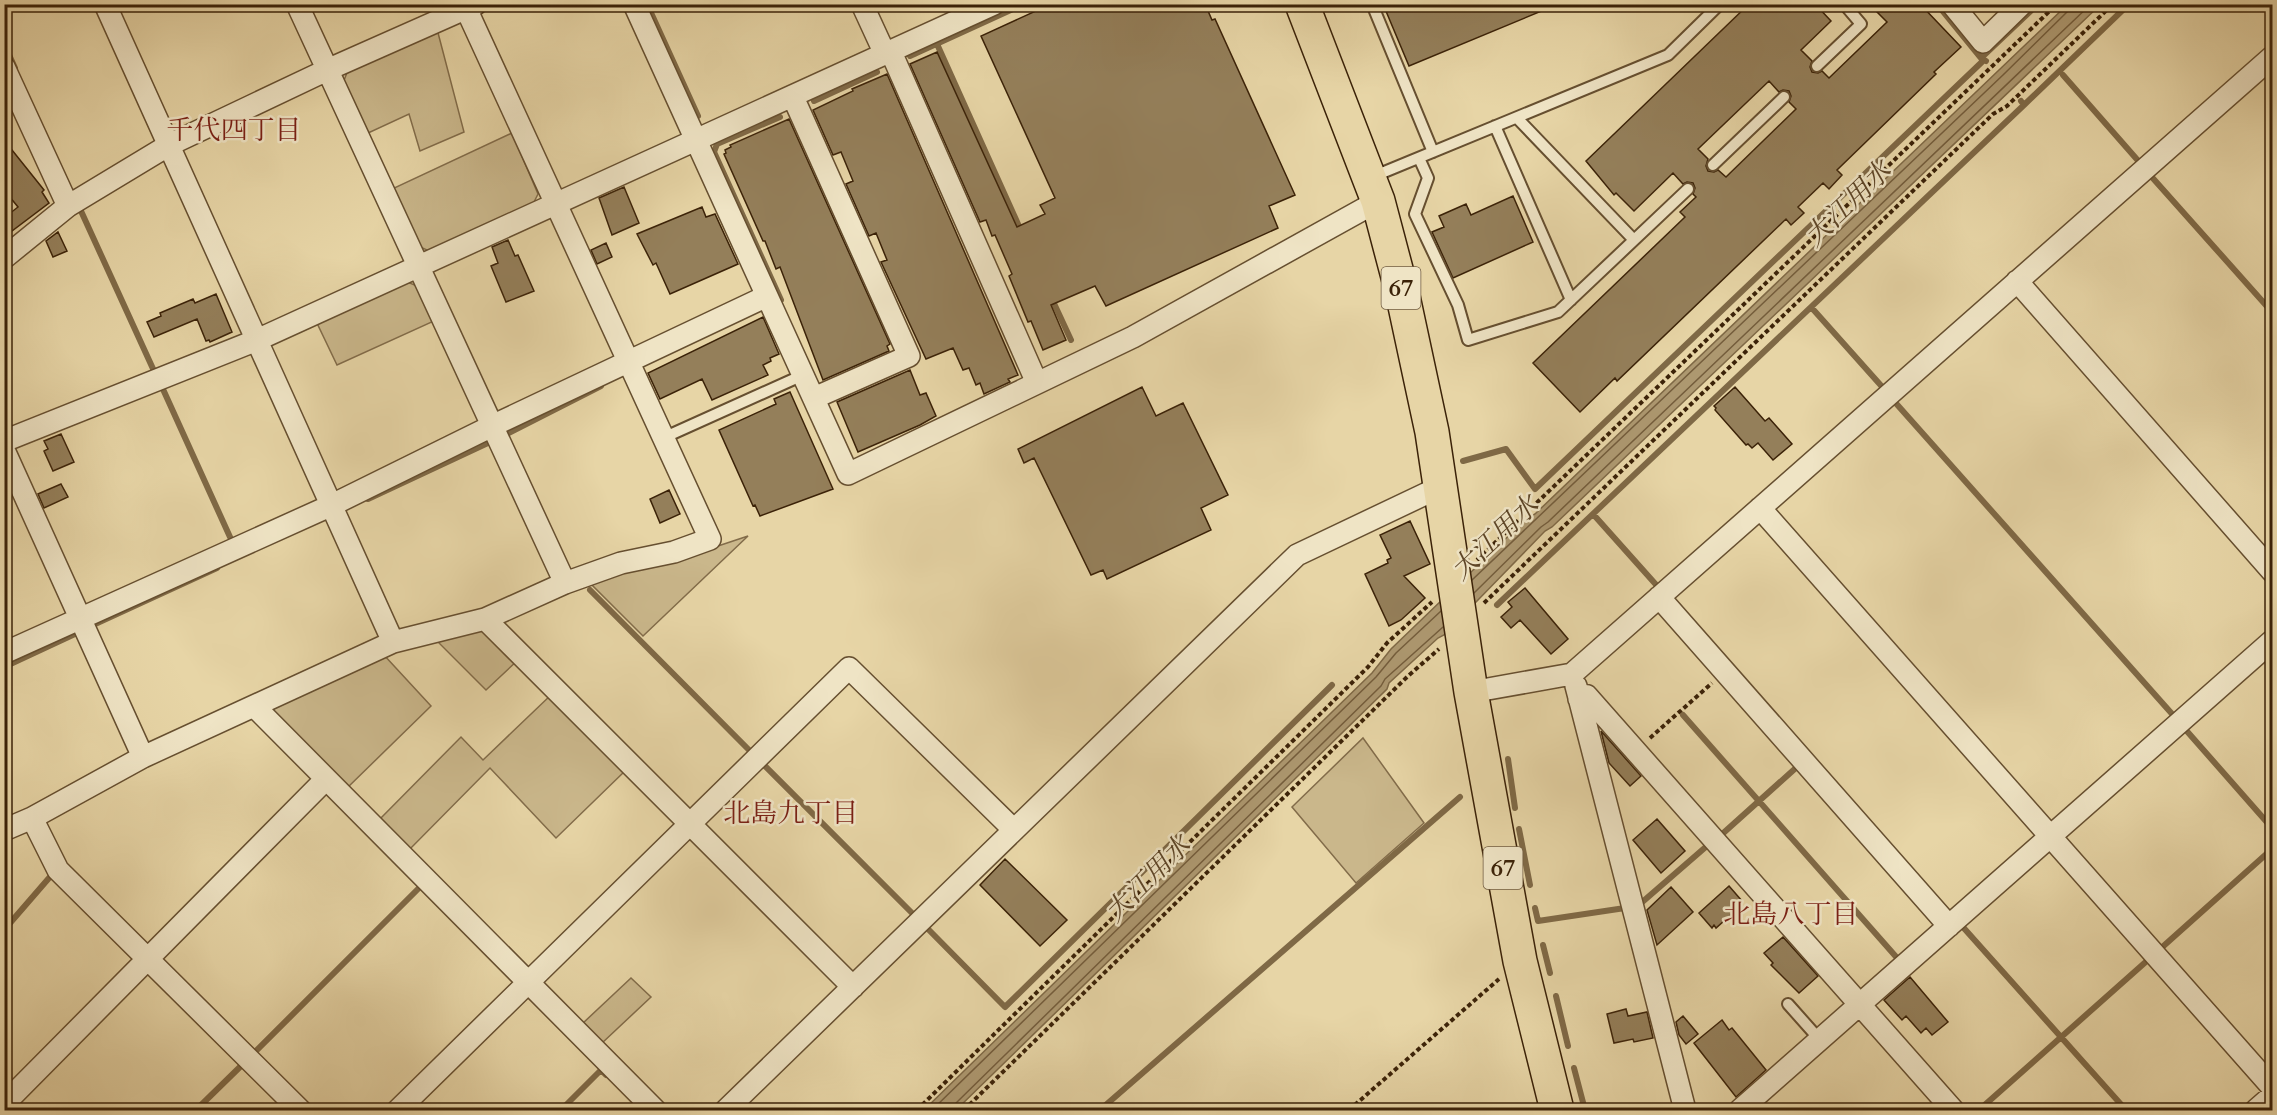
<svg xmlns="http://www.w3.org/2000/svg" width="2277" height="1115" viewBox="0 0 2277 1115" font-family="Cardo,'Noto Serif JP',serif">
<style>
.green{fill:#cab78b;stroke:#826c4a;stroke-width:1.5}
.water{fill:#ad9870;stroke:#7f6946;stroke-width:1.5}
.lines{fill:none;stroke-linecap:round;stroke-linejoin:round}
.shore{stroke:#745d3c;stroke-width:1.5}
.stream{stroke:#7f6946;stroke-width:6}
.building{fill:#947f5a;stroke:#3b2208;stroke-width:1.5;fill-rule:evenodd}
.service-casing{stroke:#664f30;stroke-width:14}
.minor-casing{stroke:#664f30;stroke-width:24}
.primary-casing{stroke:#3b2208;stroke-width:36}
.path{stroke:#3b2208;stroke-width:4;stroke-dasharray:4.5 3;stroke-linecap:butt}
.service{stroke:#efe4c5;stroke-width:10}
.minor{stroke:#efe4c5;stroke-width:21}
.primary{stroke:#e7d5a6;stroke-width:33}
.labels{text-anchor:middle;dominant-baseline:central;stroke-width:5;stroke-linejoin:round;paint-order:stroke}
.shield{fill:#efe4c5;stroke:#715c41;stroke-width:1.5}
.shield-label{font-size:24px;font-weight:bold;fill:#3b2208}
.neighbourhood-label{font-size:27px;fill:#7a1f14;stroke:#efe4c5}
.water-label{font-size:27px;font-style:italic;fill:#5d4527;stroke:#efe4c5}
</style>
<rect width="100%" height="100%" fill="#e7d5a6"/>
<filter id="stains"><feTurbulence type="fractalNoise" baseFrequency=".00333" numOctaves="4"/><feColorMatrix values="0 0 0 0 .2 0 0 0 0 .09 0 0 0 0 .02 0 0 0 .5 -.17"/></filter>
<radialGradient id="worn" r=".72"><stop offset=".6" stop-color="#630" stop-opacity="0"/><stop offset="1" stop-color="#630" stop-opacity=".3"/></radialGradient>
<path class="green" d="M437,29L464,132L420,151L409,114L366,134L343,83L348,70Z
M512,133L538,194L533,204L429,251L418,246L392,189Z
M405,281L417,286L434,321L337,365L316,321Z
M748,536L643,636L589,582L623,572L676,560Z
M479,627L519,659L486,690L435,639Z
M383,654L431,706L345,790L270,716L273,705Z
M553,693L627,769L556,838L490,768L407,852L377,822L461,737L483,760Z
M1363,738L1424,823L1356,883L1292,807Z
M631,978L651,997L601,1044L582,1024Z"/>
<path class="water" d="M2067,5H2100L1552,527L1545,531L1444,635L1438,638L1389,683L1387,689L956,1110H924L1372,673L1391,649L1524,521L1535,514Z"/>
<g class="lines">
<path class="shore" d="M1472,580L2003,75L2068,11L2070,4
M1474,593L1541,527L1548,522L2091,4
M932,1110L1376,677L1396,653L1441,611
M952,1110L955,1104L1381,686L1385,679L1443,627"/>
<path class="stream" d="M647,4L698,116
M1937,4L1981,58
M4,44L15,68
M937,44L1022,233
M910,56L1024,4
M1986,61L1981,58L2038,4
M2063,75L2141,164
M814,101L877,72
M2024,105L2129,4
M780,117L717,144L714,152L781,300
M2150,175L2272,312
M81,211L154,371
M1051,297L1071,340
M1811,307L1885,390
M162,387L230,537
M1893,400L2173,715
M505,435L601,386
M1463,461L1506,449L1535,489L1984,60
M368,499L490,442
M1593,514L1659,588
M590,590L751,752
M1497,605L2024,105L2021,101
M93,625L217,568
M4,667L77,633
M1683,715L1898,959
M2185,729L2272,828
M1508,759L1515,808
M762,763L914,915
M1519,829L1530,885
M1720,836L1798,766
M1640,904L1708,845
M1535,908L1538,921L1625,908
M1962,926L2126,1110
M928,929L1005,1007L1332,685
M4,930L49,878
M1543,945L1550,973
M2159,950L2272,849
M1556,996L1568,1046
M253,1054L420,887
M1574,1068L1585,1110
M196,1110L243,1064
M561,1110L601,1070L606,1075
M1100,1110L1460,797
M1979,1110L2149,959"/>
</g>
<path class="building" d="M1051,4H1205L1212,20L1215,19L1295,195L1269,206L1278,228L1106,306L1095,286L1051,305L1066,340L1043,350L1031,321L1028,322L1009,276L1012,274L995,235L992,236L986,220L980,222L910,64L937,52L1017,227L1045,214L1040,205L1055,198L981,36Z
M1383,4H1556V5L1409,66Z
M1749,4H1815L1831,21L1801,50L1812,61L1810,67L1812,72L1818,73L1822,71L1829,78L1887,22L1869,4H1920L1961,47L1934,72L1936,74L1837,170L1842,175L1829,189L1823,183L1798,207L1804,213L1791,225L1786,219L1617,381L1615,378L1580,412L1533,363L1685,217L1680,212L1696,197L1693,194L1695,188L1693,183L1687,182L1683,184L1673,173L1634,211L1616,193L1614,195L1586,161ZM1769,81L1779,92L1783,90L1789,91L1791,96L1789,102L1796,109L1726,177L1718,170L1714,172L1708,171L1706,166L1708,159L1698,149Z
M887,74L1018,375L1008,379L1010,382L984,394L980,383L976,385L969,368L963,370L953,348L926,359L881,262L887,260L876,233L869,236L846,184L853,181L841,152L833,155L813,110L853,91L852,89Z
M789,119L890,344L887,346L889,351L823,380L780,267L776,269L765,241H763L724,154L726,153L725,150L731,147L730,145Z
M4,140L44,190L42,192L49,203L4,237V218L18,207L4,190Z
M624,187L639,223L612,235L599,198Z
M1513,196L1533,242L1453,278L1432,232L1444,227L1439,216L1466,204L1471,215Z
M702,207L706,217L715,214L738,264L670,294L656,263L653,265L637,234Z
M58,232L67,251L53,257L46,241Z
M508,240L515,256L518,255L534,291L506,302L491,266L498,263L492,247Z
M606,243L612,257L597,264L591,250Z
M216,294L232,332L210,342L209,340L206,341L197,319L154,337L147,322L161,316L160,313L193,299L195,303Z
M763,317L779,354L770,358L771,361L763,365L768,375L712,400L702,379L660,399L648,373Z
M910,370L920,395L926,393L936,416L920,425L858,452L837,402Z
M1142,387L1156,416L1183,403L1228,495L1201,508L1211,530L1107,579L1103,570L1091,575L1034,458L1024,463L1018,449Z
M1735,387L1765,421L1769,418L1792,444L1773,460L1758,443L1752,448L1748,444L1746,445L1715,410L1716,408L1714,406Z
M790,392L833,489L760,516L755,505L753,506L719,430L776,404L774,399Z
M61,434L74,462L53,471L44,451L48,449L44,441Z
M61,484L68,497L44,508L38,494Z
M669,490L680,514L660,523L650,499Z
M1410,521L1430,564L1404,576L1425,598L1401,620L1389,626L1365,574L1388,563L1387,560L1391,558L1380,535Z
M1525,588L1568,639L1551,654L1520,620L1511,628L1501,617L1512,607L1508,602Z
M1601,731L1641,776L1630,786L1609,763Z
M1657,819L1685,851L1661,873L1633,840Z
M1005,859L1067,920L1040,946L980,885Z
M1729,886L1742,901L1733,909L1735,911L1716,928L1714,925L1712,928L1699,913Z
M1671,887L1693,912L1657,945L1647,910Z
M1783,937L1818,976L1799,993L1771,965L1773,963L1764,953Z
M1910,977L1948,1022L1932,1035L1926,1028L1921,1033L1906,1016L1902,1020L1884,1000Z
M1626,1009L1628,1016L1647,1012L1653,1038L1634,1042L1633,1039L1614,1043L1607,1014Z
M1683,1016L1698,1034L1686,1044L1679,1035L1676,1022Z
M1722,1020L1729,1030L1732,1028L1766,1070L1736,1097L1694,1043Z"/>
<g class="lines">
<g class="service-casing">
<path id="service" d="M1372,4L1433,152
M1817,66L1861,24L1844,4
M1517,118L1634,240
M1495,126L1571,300
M1419,158L1428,178L1415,214L1458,305L1468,340L1558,312L1688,189
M1713,165L1784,97
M1372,177L1668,55L1720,4
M663,438L803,375
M1788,1004L1820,1040"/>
</g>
<g class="minor-casing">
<path id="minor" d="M105,4L393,642
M297,4L565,583
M634,4L848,474L1133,337L1378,201
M862,4L885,54
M1952,4L1983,42L2022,4
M891,52L1037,383
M4,67L68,206
M793,97L909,356L814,398
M4,258L68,206L169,145L327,70L476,4
M2017,281L2272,571
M4,441L257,340L994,4
M4,450L143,757
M1760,508L2272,1087
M1659,597L1949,926
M485,619L853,987
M4,653L332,505L492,426L767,296
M1576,686L1685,1110
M1471,692L1572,674L2272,57
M1579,699L1587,696L1953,1110
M254,706L655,1110
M32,818L58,870L300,1110
M4,830L32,818L143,757L393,642L485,619L565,583L621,563L674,552L710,539L464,4
M4,1104L326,779
M398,1110L849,668L1014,830
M726,1110L1297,555L1440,487
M1740,1110L2272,641
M2256,1110L2272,1096"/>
</g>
<g class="primary-casing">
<path id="primary" d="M1302,4L1378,201L1402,292L1432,432L1471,692L1520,961L1557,1110"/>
</g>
<path class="path" d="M1477,560L2057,4
M1484,603L1993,114L2007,106L2113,4
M1650,738L1712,683
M917,1110L1368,667L1387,643L1432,602
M964,1110L1408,676L1439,649
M1349,1110L1499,979"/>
<use href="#service" class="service"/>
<use href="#minor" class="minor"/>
<use href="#primary" class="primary"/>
</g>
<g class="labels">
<g class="shield">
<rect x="1381.5" y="267" width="39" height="42" rx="4.5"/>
<rect x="1483.5" y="847" width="39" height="42" rx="4.5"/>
</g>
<g class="shield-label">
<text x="1401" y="288">67</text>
<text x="1503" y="868">67</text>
</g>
<g class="neighbourhood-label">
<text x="234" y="130">千代四丁目</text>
<text x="791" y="813">北島九丁目</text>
<text x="1791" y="914">北島八丁目</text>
</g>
<g class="water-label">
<text transform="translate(1848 204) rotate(-44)">大江用水</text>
<text transform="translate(1495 538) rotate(-43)">大江用水</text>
<text transform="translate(1148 879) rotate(-45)">大江用水</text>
</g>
</g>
<rect width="2277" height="1115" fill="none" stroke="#e7d5a6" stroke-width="24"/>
<rect x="6" y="6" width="2265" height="1103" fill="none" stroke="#3b2208" stroke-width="3"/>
<rect x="12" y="12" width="2253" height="1091" fill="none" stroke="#3b2208" stroke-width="1.5"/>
<rect width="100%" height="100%" filter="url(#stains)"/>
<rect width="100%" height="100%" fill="url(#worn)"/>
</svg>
